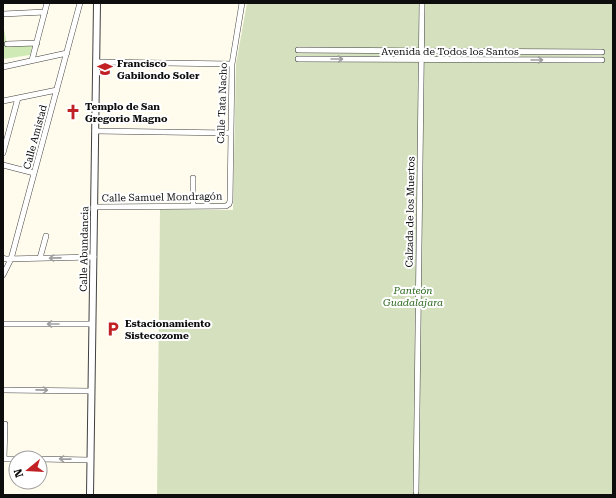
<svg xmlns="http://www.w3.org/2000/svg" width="616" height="498" viewBox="0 0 616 498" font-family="'Roboto Serif',serif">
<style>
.green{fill:#d0eab6}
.cemetery{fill:#d5e1be}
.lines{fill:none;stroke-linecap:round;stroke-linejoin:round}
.minor-casing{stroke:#404040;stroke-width:6}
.tertiary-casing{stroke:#404040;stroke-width:8}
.minor{stroke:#fff;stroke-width:5}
.tertiary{stroke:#fff;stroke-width:6}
.oneway{stroke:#9e9e9e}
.labels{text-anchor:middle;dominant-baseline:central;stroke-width:4;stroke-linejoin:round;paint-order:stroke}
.street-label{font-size:10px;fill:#0d0d0d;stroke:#fff}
.poi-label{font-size:10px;font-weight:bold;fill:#0d0d0d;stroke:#fff;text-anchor:start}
.park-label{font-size:10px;font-style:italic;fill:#29671c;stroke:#fff}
</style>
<rect width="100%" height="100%" fill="#fffced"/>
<path class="green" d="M3,24L7,45L33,44L30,55L3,59Z"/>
<path class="cemetery" d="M247,3H613V495H157L160,209L233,210L236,64Z"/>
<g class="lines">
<g class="minor-casing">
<path id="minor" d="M3,14L45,12
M7,44L37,43
M298,50L602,52
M298,59L602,60
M32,60L47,3
M96,62L232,64
M3,67L67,53
M3,101L57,90
M95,131L230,133
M3,153L18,98
M3,165L34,173
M193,206V178
M94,207L226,206L229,204L230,201L232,64L242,3
M3,258L6,259L94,257
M40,258L46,236
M3,275L11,259L80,3
M3,324H92
M3,390L91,391
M3,459H16
M4,459L5,424
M40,459L90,460
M416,492L422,3"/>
</g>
<g class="tertiary-casing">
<path id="tertiary" d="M90,495L97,3"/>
</g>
<use href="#minor" class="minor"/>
<use href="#tertiary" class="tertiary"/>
</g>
<defs><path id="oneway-shaft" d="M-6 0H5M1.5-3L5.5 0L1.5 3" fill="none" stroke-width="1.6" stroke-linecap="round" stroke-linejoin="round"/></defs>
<g class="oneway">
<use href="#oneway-shaft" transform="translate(337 59)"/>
<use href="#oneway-shaft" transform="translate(537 60)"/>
<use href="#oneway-shaft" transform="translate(55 258) rotate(179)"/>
<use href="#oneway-shaft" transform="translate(53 324) rotate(-180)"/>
<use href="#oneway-shaft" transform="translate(42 390) rotate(1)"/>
<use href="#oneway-shaft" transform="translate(65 459) rotate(-179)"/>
</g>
<defs>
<g id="school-bare" transform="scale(1.2)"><path d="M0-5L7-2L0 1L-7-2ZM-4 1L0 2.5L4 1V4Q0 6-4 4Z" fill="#c12124" stroke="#fff" stroke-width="2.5" paint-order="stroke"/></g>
<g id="church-bare" transform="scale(1.2)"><path d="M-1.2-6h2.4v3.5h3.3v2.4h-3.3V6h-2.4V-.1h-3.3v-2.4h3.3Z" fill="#c12124" stroke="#fff" stroke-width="2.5" paint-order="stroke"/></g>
<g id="parking-bare" transform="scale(1.2)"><path d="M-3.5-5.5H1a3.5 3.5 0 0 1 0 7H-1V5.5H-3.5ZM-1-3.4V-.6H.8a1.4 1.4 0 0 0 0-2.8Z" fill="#c12124" stroke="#fff" stroke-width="2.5" paint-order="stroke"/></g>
</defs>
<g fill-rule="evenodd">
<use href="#school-bare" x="105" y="69"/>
<use href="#church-bare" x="73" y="112"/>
<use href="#parking-bare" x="113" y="329"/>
</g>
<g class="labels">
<g class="street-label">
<text x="450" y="51">Avenida de Todos los Santos</text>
<text transform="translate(222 103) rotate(-88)">Calle Tata Nacho</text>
<text transform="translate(35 137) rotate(-75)">Calle Amistad</text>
<text transform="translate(162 197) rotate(-1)">Calle Samuel Mondragón</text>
<text transform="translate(410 212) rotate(-89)">Calzada de los Muertos</text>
<text transform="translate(84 249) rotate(-89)">Calle Abundancia</text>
</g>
<g class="poi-label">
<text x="117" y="63">Francisco<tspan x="117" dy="12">Gabilondo Soler</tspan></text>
<text x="85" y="106">Templo de San<tspan x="85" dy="12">Gregorio Magno</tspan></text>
<text x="125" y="323">Estacionamiento<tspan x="125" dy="12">Sistecozome</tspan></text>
</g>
<g class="park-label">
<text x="413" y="290">Panteón<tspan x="413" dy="12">Guadalajara</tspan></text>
</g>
</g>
<rect width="616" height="498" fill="none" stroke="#0d0d0d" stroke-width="8"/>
<g transform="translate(28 470) rotate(252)"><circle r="19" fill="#ffffff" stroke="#9e9e9e"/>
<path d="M0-3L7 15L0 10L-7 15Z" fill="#c12124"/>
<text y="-6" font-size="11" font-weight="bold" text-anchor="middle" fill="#0d0d0d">N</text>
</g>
</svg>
